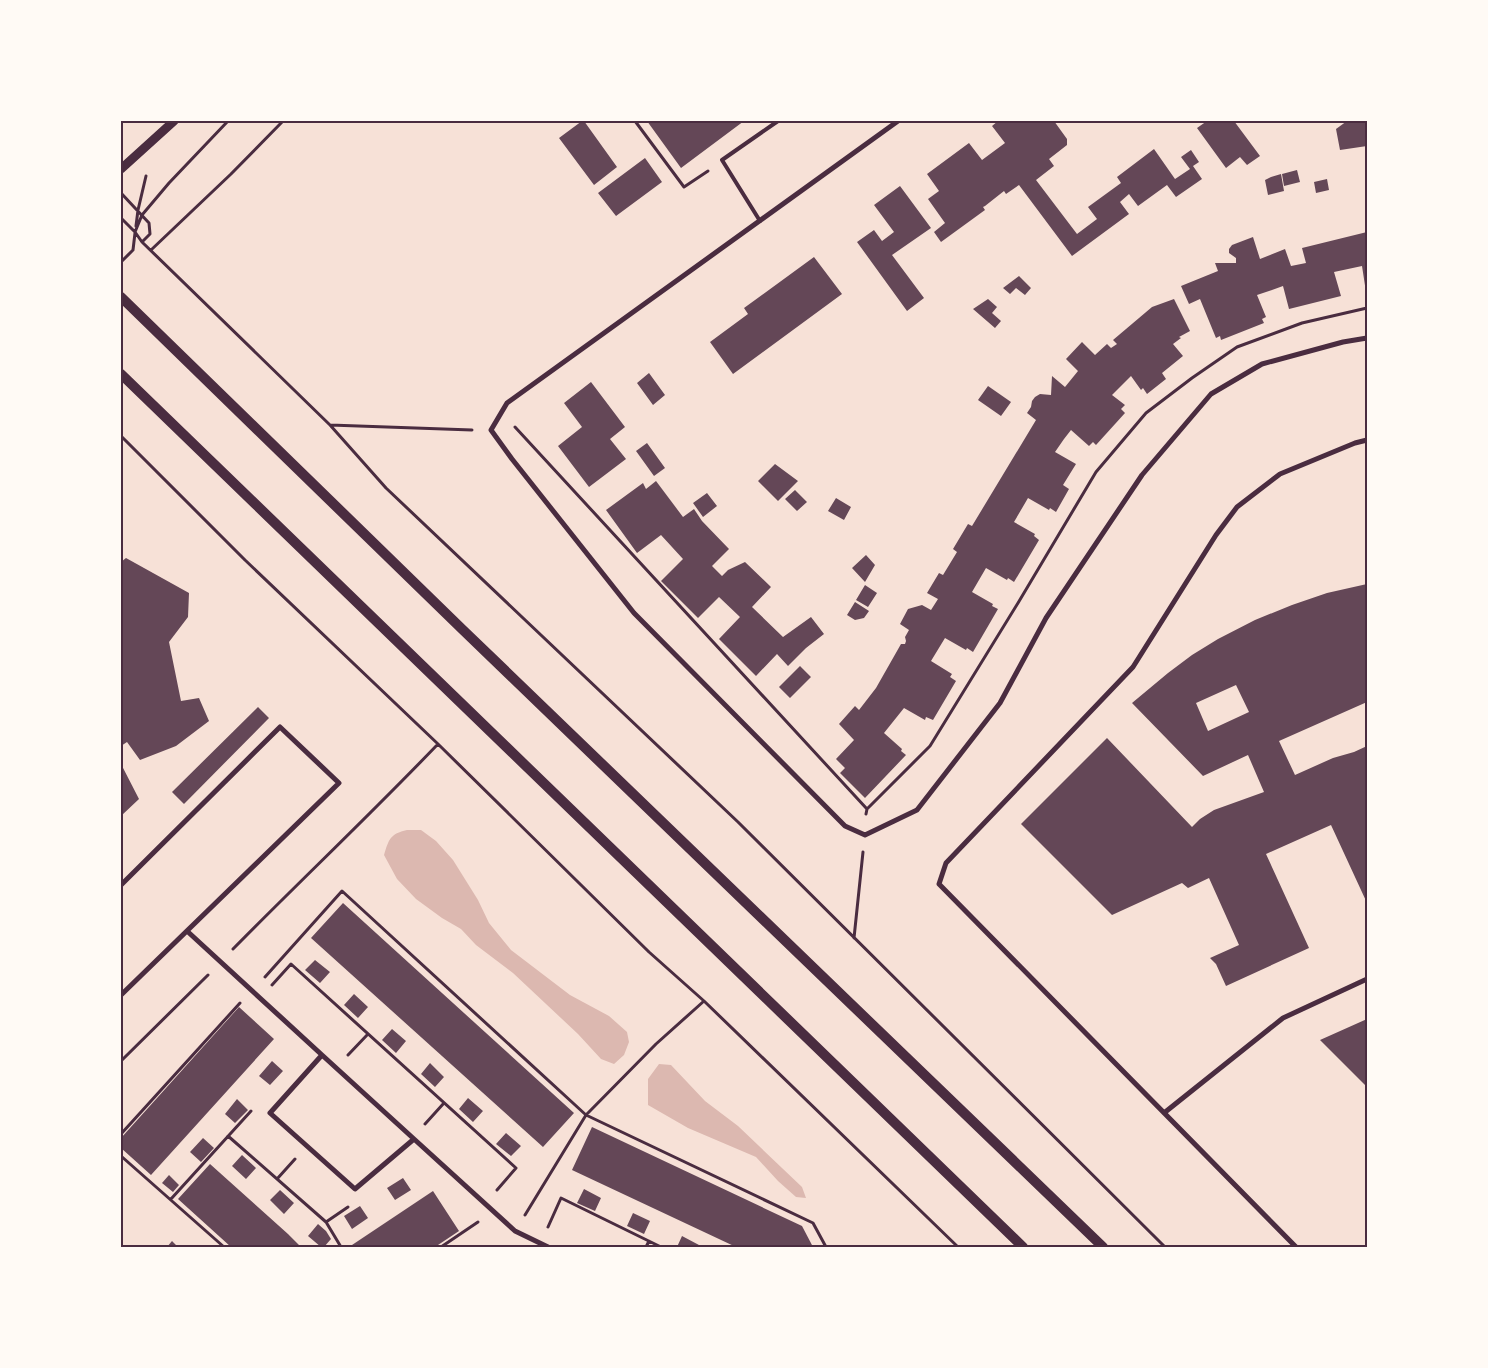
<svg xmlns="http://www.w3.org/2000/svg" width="1488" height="1368" viewBox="0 0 1488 1368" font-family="'Sofia Sans Condensed',sans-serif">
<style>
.water{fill:#dcb8b0}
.building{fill:#644757;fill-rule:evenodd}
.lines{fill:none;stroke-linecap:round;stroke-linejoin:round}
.path{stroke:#4a2c40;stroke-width:3}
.service{stroke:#4a2c40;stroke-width:4}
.minor{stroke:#4a2c40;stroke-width:5}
.tertiary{stroke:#4a2c40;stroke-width:9}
.secondary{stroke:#4a2c40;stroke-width:10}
.neatline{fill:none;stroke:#4a2c40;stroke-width:2}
</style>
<rect width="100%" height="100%" fill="#f7e1d7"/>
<path class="water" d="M407,830H421L436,841L453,860L478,900L489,923L511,950L570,995L609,1016L627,1032L629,1042L624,1055L614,1064L601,1059L578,1034L513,973L476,945L461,929L442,918L416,899L397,879L384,855C389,839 390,834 407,830Z
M659,1064L671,1065L705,1101L738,1126L802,1187L806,1198L796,1197L778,1181L756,1157L688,1128L648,1105V1079Z"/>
<path class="building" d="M582,121H584L617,167L594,185L559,138Z
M647,121H744L681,168Z
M998,121H1054L1067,139V145L1049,159L1054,166L1036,180L1077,234L1097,219L1088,207L1121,183L1117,177L1154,149L1175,179L1190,169L1181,157L1191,150L1199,162L1193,166L1202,179L1176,197L1167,185L1138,206L1129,194L1120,202L1129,214L1072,256L1019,185L1006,194L1004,191L985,206L983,207L985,210L941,242L934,232L945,223L928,199L939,191L927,174L969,143L982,160L1005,143L992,126Z
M1207,121H1234L1260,156L1247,165L1240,157L1226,168L1197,128Z
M1347,121H1366L1367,146L1340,150L1336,129Z
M645,158L662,182L616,216L598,193Z
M1297,170L1300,182L1284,186L1282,174Z
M1281,174L1284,191L1268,195L1265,180L1271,177Z
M1327,179L1329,190L1316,193L1314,182Z
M900,186L931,228L892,255L924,298L907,311L857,242L874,230L882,241L894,232L874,205Z
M1367,232V292H1366L1362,266L1334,272L1341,296L1289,309L1283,286L1272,290L1257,295L1266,317L1262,319L1264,323L1221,340L1220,336L1216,338L1200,299L1189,304L1181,286L1218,271L1215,263H1236V258L1229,253V249L1232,245L1253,237L1260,259L1285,249L1291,266L1306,263L1302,248Z
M814,257L842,294L733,374L710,342L748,314L744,308Z
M1019,276L1031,288L1025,295L1016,288L1010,294L1003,288Z
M988,299L997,307L992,313L1001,321L995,328L973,309Z
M1174,299L1190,331L1179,337L1181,338L1173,344L1183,356L1162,373L1166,379L1147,394L1143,388L1141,390L1131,376L1112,395L1125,405L1121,409L1125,413L1096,445L1093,442L1089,446L1071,430L1064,439L1055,452L1076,464L1063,485L1069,489L1056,512L1050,508L1049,510L1028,498L1014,522L1035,534L1034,536L1039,540L1014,582L1008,578L1007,580L986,568L972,592L993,604L992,606L998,609L973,652L967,648L966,650L945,638L931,661L952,674L950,677L956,681L933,720L926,717L925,720L904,708L884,733L902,749L901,751L906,755L865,798L840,773L845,768L836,759L854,740L839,724L855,706L859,710L876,688L901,644H905L906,641L905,637L909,630L900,624L908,609L922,605L931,610L938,599L927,593L939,573L943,575L957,552L953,549L968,524L972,526L1036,420L1027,413L1031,407L1032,401L1035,397L1040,394L1051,395L1052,376L1065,387L1078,371L1066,359L1082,342L1095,355L1107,344L1111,348L1117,344L1113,340L1152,307Z
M649,373L665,395L653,405L637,383Z
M591,382L625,427L610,439L626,459L589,487L558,446L582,427L564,403Z
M988,386L1011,402L1001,416L978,400Z
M647,443L665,468L654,476L636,451Z
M775,464L798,481L778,501L758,481Z
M656,481L683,517L694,509L702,521L729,549L712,566L722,576L728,570L745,562L771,587L752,607L783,637L811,617L824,634L806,648L788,666L777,654L756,676L719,639L740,617L719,597L698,618L661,581L683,559L661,535L637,553L606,510L643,483L646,489Z
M795,490L807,502L797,511L785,499Z
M707,493L717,506L703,517L693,503Z
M836,498L851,507L844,520L828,511Z
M866,555L875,565L865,582L852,568Z
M126,558L189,593L188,617L169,642L181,701L199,698L209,721L176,746L140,760L127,742L121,746V562Z
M1367,584V702L1279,741L1295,775L1333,758L1354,752L1367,746V903L1331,825L1266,854L1309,948L1226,986L1216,964L1210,958L1239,945L1209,878L1188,888L1182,883L1112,915L1021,824L1107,738L1192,827L1200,819L1214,810L1264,792L1248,755L1203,776L1132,703L1168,673L1192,655L1218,639L1255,620L1292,605L1327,593ZM1236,685L1249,712L1208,731L1196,703Z
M865,585L877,593L868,607L856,600Z
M855,602L869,611L864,618L855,620L847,615Z
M800,666L811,677L790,698L779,687Z
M258,707L269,718L184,804L172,792Z
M121,764L139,799L121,816Z
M343,903L574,1113L543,1147L311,938Z
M315,960L330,972L320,983L305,970Z
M354,994L368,1007L358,1018L344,1005Z
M239,1007L274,1039L151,1175L121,1148V1138Z
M1367,1019V1087L1320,1040Z
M392,1029L406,1041L396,1053L382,1040Z
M272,1061L283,1071L270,1085L259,1076Z
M430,1063L444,1077L435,1087L421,1074Z
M468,1098L483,1111L473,1122L459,1109Z
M237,1099L248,1110L235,1123L225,1114Z
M592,1127L802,1226L813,1247H736L572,1170Z
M506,1133L521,1146L511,1156L496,1144Z
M203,1138L214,1148L201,1162L190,1152Z
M242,1155L256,1168L246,1179L232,1166Z
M210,1164L288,1234L301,1247H231L178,1199Z
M169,1175L179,1185L173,1192L162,1183Z
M403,1178L411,1190L395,1200L387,1188Z
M584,1189L601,1198L595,1211L577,1203Z
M280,1190L294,1203L284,1214L270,1200Z
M433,1191L459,1231L435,1247H349Z
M360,1206L368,1218L352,1229L344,1216Z
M633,1213L650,1221L644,1234L627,1226Z
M318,1224L326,1231L331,1239L324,1247H321L308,1236Z
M682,1236L699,1245L698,1247H677Z
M172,1241L178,1247H167Z"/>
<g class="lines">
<path class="path" d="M635,121L684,187L708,171
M121,193L149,223L150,234L142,242
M121,218L135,232L142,242L330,425L386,488L738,822L1165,1247
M136,226L138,210L146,176
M135,232L142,215L169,183L228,121
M151,250L231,174L283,121
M121,262L133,250L135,233
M330,425L472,430
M515,427L867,809
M121,436L245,560L438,744L649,952L704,1001L958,1247
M866,814L867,809L930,746L1018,603L1096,472L1146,413L1192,378L1237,347L1302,323L1367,308
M854,938L863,852
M233,949C301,880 371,814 438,744
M265,977L342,891L586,1115L813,1223L826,1247
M272,985L291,964L516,1168L497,1190
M348,1055L368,1034
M121,1061L208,975
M425,1124L444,1103
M121,1134L240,1003
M228,1136L326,1222L348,1207
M121,1156L224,1247
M277,1179L295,1159
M171,1199L251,1111
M525,1215L586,1115L656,1044L704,1001
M326,1222L341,1247
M548,1227L561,1198L661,1247
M441,1247L478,1222
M646,1247L649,1241"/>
<path class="service" d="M760,221L722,160L778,121"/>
<path class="minor" d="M898,121L507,403L491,430L512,459L634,613L845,826L865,835L917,810L1000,703L1046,618L1142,475L1211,394L1262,364L1343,342L1367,338
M121,885L280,727L339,783L121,995
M187,931L322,1055L270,1113L355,1189L414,1139L322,1055
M1164,1113L1283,1018L1367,979
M414,1139L515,1231L548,1247
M1296,1247L939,884L946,863L1133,667L1216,535L1237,507L1280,474L1355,443L1367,440"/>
<path class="tertiary" d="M121,169L174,121"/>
<path class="secondary" d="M121,297L463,630L1103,1247
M121,374L1023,1247"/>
</g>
<rect width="1488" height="1368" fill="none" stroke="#fffaf5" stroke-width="245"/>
<rect x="122" y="122" width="1244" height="1124" class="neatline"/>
</svg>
